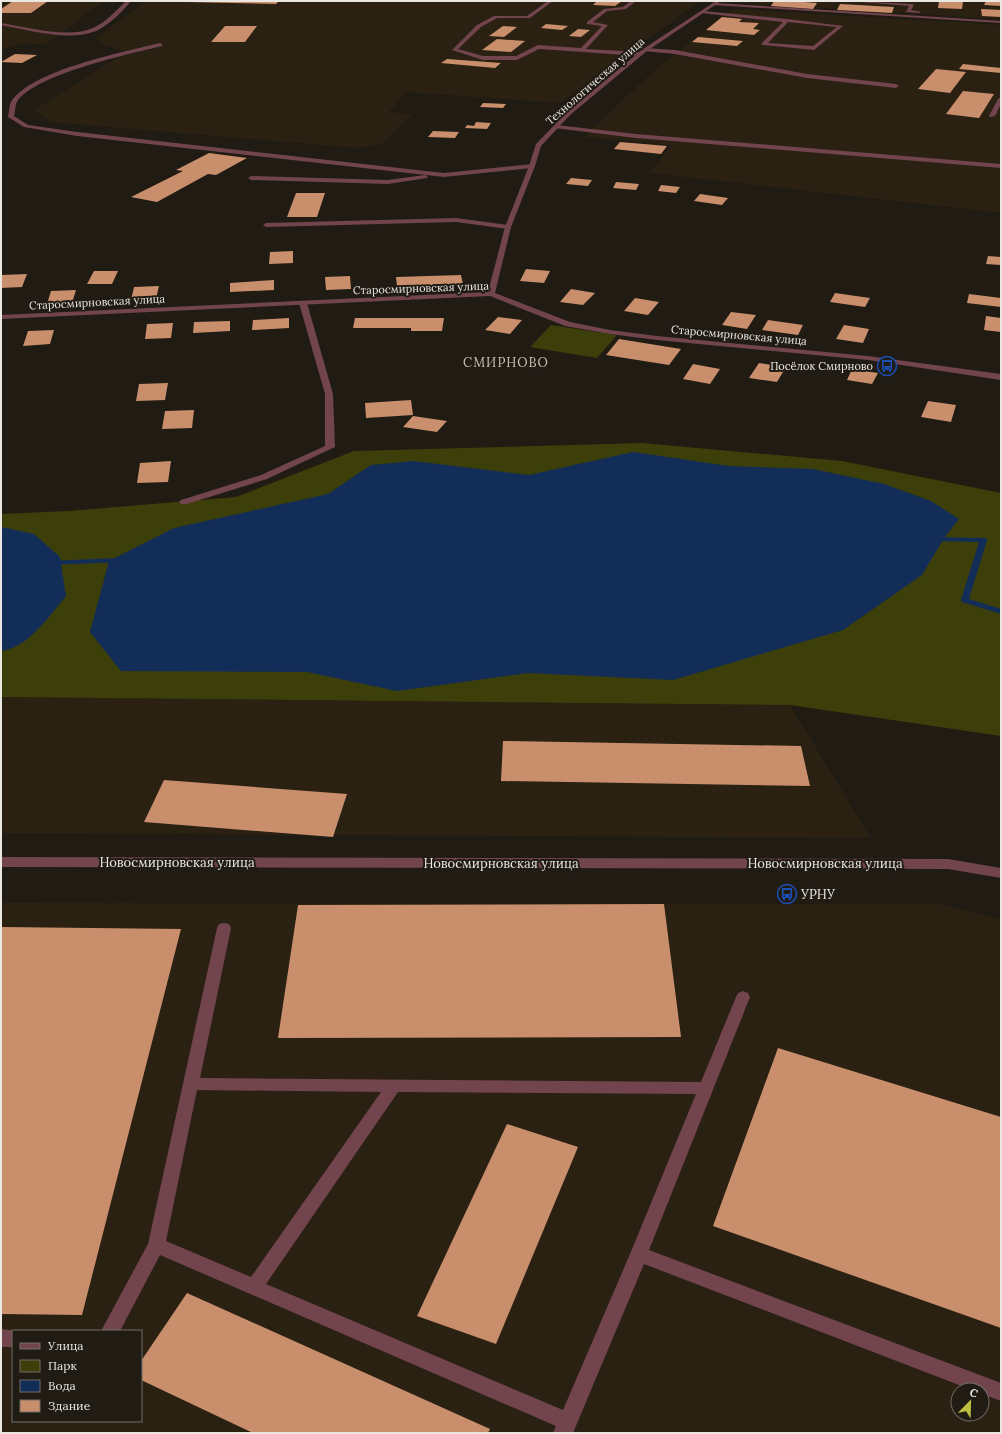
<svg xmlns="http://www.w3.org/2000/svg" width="1002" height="1434" viewBox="0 0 1002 1434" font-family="Lora,serif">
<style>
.built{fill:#2a2113;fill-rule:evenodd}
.green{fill:#3d3f0a}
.water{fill:#132d59}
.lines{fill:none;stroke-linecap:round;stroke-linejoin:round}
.stream{fill:#132d59;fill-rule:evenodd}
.building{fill:#c98f6c}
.service{fill:#72444d;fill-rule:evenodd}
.minor{fill:#72444d;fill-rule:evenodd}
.tertiary{fill:#72444d;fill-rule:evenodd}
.labels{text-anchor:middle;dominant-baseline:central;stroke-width:4;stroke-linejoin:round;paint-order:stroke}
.far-street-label{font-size:11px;fill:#ebe7e2;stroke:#201b13}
.far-poi-label{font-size:11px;fill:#ebe7e2;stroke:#201b13;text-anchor:end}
.far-quarter-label{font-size:13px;letter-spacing:1px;fill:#c7c1b5;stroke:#201b13}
.street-label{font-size:13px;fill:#ebe7e2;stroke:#201b13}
.poi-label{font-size:13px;fill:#ebe7e2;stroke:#201b13;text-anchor:start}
</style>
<rect width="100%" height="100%" fill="#201b13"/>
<path class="built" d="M1,1H104L45,45L24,43L1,50Z
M146,1H700L560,103L406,92L389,112L412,114L382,144L356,148L51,122L34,110L126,52L102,44L96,38Z
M743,1H1001V19L742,3Z
M735,9L1001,25V213L649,173L672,145L585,137L592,129L659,66Z
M1,697L790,705L871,838L1,833Z
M1,903L938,904L1001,919V1433H1ZM13,1331H141V1421H13ZM958,1390H982V1414H958Z"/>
<path class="green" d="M551,325L616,335H617L597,358L530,347Z
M642,443L842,461L1001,493V736L790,705L1,697V514L69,511L236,497L354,451Z"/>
<path class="water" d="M633,452L729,466L813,469L884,484L931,501L959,519L944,538L922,575L843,630L673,680L528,673L397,691L307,672L121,671L90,632L109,561L174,528L328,494L371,465L414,461L529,475Z
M1,527L34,534L60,557L66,596C50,615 27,649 1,651Z"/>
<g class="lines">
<path class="stream" d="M929,537L986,538L987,540L969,599L1001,609V614L962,602L961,600L979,542L932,541L928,539Z
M119,558H122L123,560L122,562L48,565L44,563L48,561Z"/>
</g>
<path class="building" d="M13,1H48L31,13H1V9Z
M187,1H279L276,4L187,2Z
M597,1H622L615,6L593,5Z
M774,1H791L817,3L813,9L771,6Z
M939,1H963L962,9L938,8Z
M986,1H1001V6L984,5Z
M840,4L894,7L892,13L837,10Z
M981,9L1001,10V17L982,16Z
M722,17L742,19L739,22L759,23L753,29L760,30L754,35L706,30Z
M546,24L568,26L562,30L541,28Z
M225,26H257L245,42H211Z
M503,26L517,27L504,37L489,36Z
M578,29L590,30L581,37L569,36Z
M698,37L743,41L737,46L692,42Z
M497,39L525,41L511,52L482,50Z
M15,54L37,55L22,63L1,62Z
M447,59L501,63L495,68L441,63Z
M963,64L1001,68V73L959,69Z
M936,69L966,72L950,93L918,89Z
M963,91L994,94L979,118L946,114Z
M483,103L506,104L503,108L480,107Z
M476,122L491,123L487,129L465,128L467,125L474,126Z
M433,131L459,132L455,138L428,137Z
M620,142L667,146L661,154L614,149Z
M209,153L247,158L216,175L208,174L157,202L131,197L183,171L176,170Z
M571,178L592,180L588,186L566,184Z
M616,182L639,184L636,190L613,188Z
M661,185L680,187L676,193L658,191Z
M296,193H325L317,217H287Z
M700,194L728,198L722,205L694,201Z
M293,251V263L269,264L270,252Z
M988,256L1001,257V265L986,264Z
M526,269L550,271L544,283L520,281Z
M94,271H118L112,284H87Z
M27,274L22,287L1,288L2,275Z
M461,275L463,284L397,286L396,277Z
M350,276L351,289L326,290L325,277Z
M274,280V290L230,292V283Z
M159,286L156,299L131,300L134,287Z
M571,289L595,293L583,305L560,302Z
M76,290L72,303L47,304L51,291Z
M835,293L870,298L865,307L830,302Z
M969,294L1001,298V307L967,303Z
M635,298L659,302L648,315L624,311Z
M731,312L756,315L747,329L722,325Z
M986,316L1001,318V332L984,330Z
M498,317L522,320L510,334L485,330Z
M289,318V328L252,330L253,320Z
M355,318H444L442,331H411V328H353Z
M768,320L803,325L798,335L762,330Z
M230,321V331L193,333L194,322Z
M173,323L171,338L145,339L147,324Z
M844,325L869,329L863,343L836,339Z
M54,330L50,344L23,346L28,331Z
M619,339L681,349L669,365L606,355Z
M759,363L786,367L777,382L749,378Z
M693,364L720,369L710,384L683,379Z
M852,369L878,373L872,384L847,380Z
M168,383L165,400L136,401L139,384Z
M411,400L413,415L366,418L365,403Z
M928,401L956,405L951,422L921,417Z
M194,410L192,428L162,429L165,411Z
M413,416L447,421L437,432L403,427Z
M171,461L168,482L137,483L140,463Z
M503,741L801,746L810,786L501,781Z
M164,780L347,794L333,837L144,822Z
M664,904L681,1037L278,1038L298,905Z
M1,927L181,929L82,1315L1,1314Z
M778,1048L1001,1117V1328L713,1226Z
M507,1124L578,1147L496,1344L417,1316Z
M187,1293L490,1429L488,1433H253L141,1380V1361Z"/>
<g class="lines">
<path class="service" d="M548,1H553L530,18H497L481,27L458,49L483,56H516L538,45L581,48L602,26L587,24V22L604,9L623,7L631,1H636L626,9L607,11L593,22L608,25L586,49L640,52L643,54L640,56L539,49L517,60H483L452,50L477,25L494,16H527Z
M850,1L912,4L914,5L911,10L921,12L919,13L906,12L909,6Z
M715,3L1001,21V23L713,5Z
M703,11L787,19L843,26L814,50L764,45H762V43L783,22L701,13ZM788,22L837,27L813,46L768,43Z
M160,43L162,44V46C132,53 28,76 16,104C15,108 15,113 14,116L28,125L77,132L444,173L532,164L535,166L532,168L444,177L77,136L24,127L8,117C9,113 9,106 11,102C31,70 124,52 160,43Z
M645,48L675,50L807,74L896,84L899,86L896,88L807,78L675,54L643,51V49Z
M1001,97V104L995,116L990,117L989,116L998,99Z
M556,125L636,134L1001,164V168L636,138L554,128L553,127Z
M425,175L428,177L427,178L388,184L251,180L248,178L251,176L388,180Z
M456,218L508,225L511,227L508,229L456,222L266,227L263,225L266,223Z
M300,301H306L307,303L333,394L335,447L267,479L187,504H181L179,502L181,500L261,475L325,446V394L299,303Z
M224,923L229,924L231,928L200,1078L701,1082L736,997L738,993L743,991L748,993L750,997L649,1250L1001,1383V1401L982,1394V1390H972L644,1264L573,1433H553L556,1426L160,1255L120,1331H101L148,1244L217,928L219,924ZM197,1090L381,1092L251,1277L166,1241ZM398,1092L696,1094L630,1254L563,1410L266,1284Z
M1,1329L17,1331H13V1347H1Z"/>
<path class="minor" d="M126,1H131C122,12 109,25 96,31C69,42 28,30 1,25V23C26,27 69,39 93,28C106,22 116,11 126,1Z
M716,1H721L647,51L570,115L541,146L535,166L511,227L495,293L570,322L610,330L657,336L868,356L1001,374V380L868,360L657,340L610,334L565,326L490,296L1,319V315L488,292L505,227L529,166L536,144L566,113L643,49Z"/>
<path class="tertiary" d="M1,857L948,859L1001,868V878L948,869L1,867Z"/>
</g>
<defs>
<g id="bus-ring" transform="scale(1)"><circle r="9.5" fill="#201b13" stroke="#1a4fb4" stroke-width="1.5"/><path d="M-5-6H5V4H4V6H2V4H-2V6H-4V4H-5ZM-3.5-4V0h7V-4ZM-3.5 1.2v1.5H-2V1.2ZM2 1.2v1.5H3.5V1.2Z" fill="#1a4fb4"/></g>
</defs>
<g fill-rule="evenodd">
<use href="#bus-ring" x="887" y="366"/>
<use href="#bus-ring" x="787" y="894"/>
</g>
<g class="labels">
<g class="far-street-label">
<text transform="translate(595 81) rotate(-41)">Технологическая улица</text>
<text transform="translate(421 288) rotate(-2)">Старосмирновская улица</text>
<text transform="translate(97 302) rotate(-3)">Старосмирновская улица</text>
<text transform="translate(739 335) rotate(5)">Старосмирновская улица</text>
</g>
<g class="far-poi-label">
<text x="873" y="366">Посёлок Смирново</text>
</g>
<g class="far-quarter-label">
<text x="506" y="362">СМИРНОВО</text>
</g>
<g class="street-label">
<text x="177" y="862">Новосмирновская улица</text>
<text x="501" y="863">Новосмирновская улица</text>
<text x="825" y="863">Новосмирновская улица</text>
</g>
<g class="poi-label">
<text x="801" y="894">УРНУ</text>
</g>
</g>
<rect width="1002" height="1434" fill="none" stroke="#ebe7e2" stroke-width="4"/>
<rect x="12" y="1330" width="130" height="92" fill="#201b13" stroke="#716d66"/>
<rect x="20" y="1343" width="20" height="6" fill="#72444d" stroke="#716d66"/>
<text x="48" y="1350" font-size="12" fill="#ebe7e2">Улица</text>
<rect x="20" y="1360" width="20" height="12" fill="#3d3f0a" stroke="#716d66"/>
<text x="48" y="1370" font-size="12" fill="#ebe7e2">Парк</text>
<rect x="20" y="1380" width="20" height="12" fill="#132d59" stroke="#716d66"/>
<text x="48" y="1390" font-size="12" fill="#ebe7e2">Вода</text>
<rect x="20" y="1400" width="20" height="12" fill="#c98f6c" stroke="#716d66"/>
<text x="48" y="1410" font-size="12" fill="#ebe7e2">Здание</text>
<g transform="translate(970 1402) rotate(23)"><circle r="19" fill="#201b13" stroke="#716d66"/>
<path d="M0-3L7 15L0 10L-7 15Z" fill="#bdbf43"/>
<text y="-6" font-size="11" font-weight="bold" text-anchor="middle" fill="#ebe7e2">С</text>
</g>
</svg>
